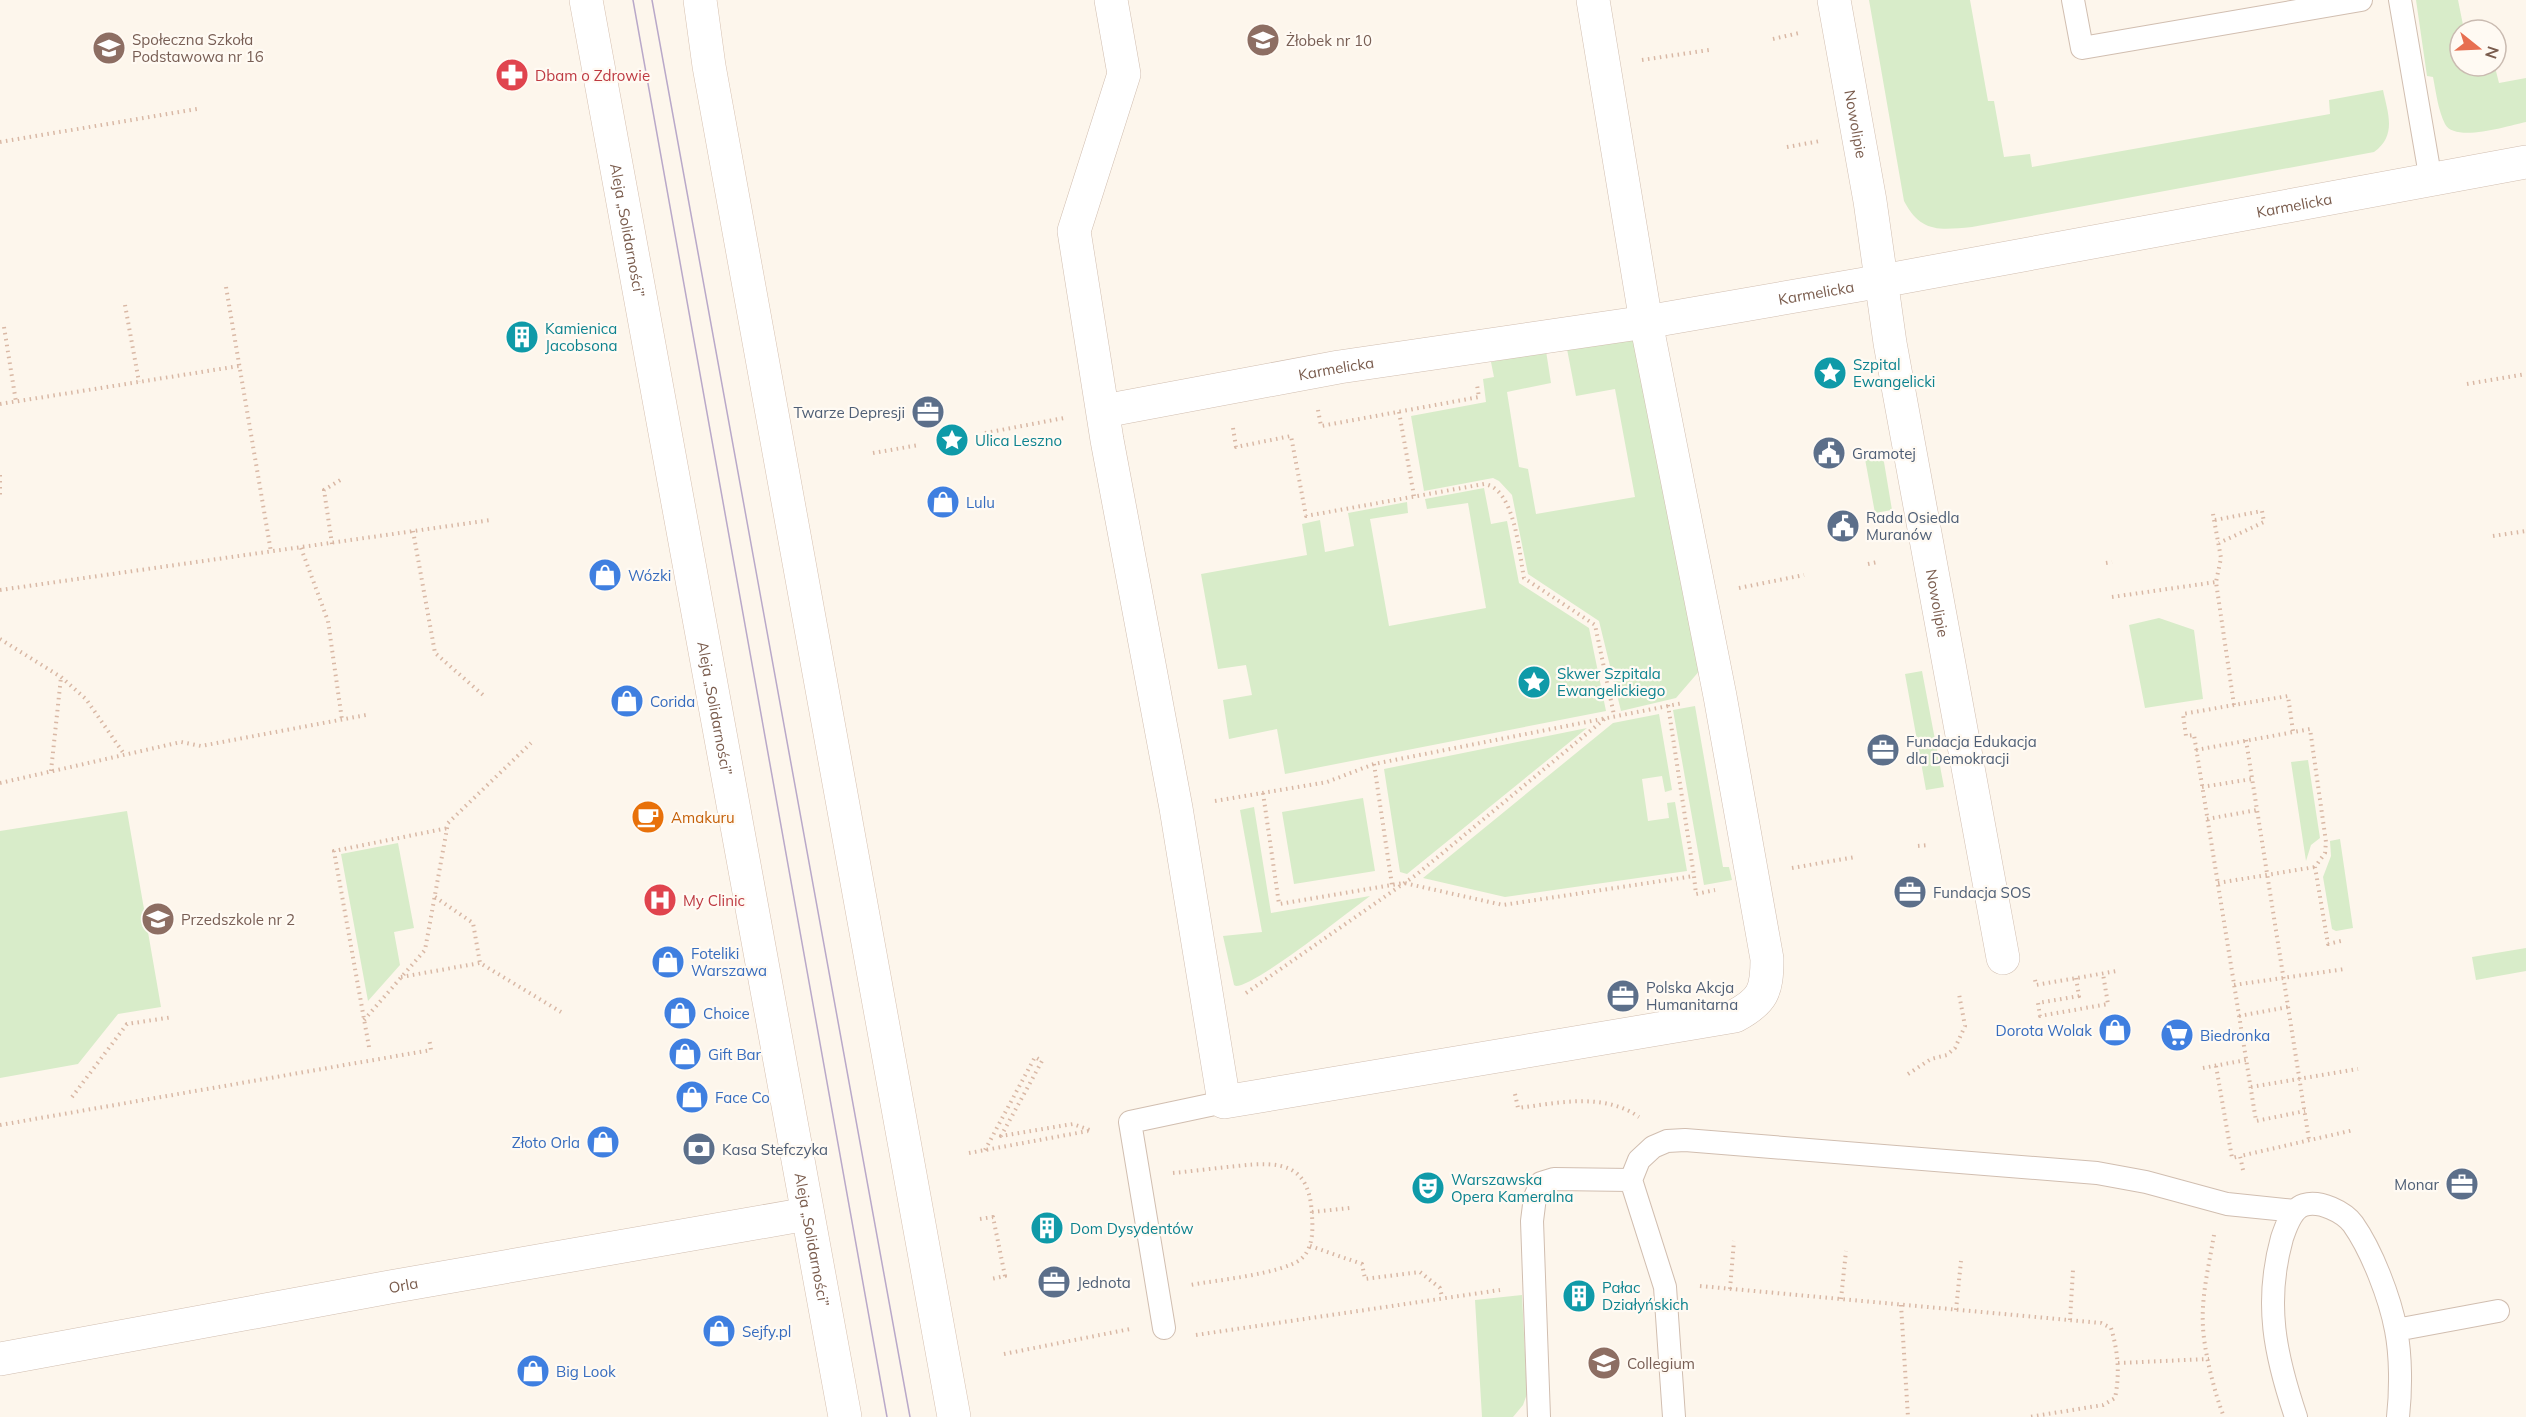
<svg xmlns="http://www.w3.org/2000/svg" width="2526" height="1417" viewBox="0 0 2526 1417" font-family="Mulish,sans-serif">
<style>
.green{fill:#d8ecc9}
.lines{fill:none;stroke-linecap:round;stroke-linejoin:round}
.service-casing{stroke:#d1beb0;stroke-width:24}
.minor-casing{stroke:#d1beb0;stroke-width:34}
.secondary-casing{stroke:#d6c0b0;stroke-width:34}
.path{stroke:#d9b8a5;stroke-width:4;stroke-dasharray:1.5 4.5;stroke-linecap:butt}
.service{stroke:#fff;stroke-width:22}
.minor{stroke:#fff;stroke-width:33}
.secondary{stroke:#fff;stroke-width:33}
.tram{stroke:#b9a8c9;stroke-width:1.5}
.labels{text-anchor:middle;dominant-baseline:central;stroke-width:4.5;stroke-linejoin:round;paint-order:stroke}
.education-label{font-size:15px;fill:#785e54;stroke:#fffaf3;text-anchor:start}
.health-label{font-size:15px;fill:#be3a42;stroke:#fffaf3;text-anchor:start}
.street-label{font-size:15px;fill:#7a5c4d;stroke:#fffaf3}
.culture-label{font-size:15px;fill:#0d838f;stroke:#fffaf3;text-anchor:start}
.service-label{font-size:15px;fill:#4e5e75;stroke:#fffaf3;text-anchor:start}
.shop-label{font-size:15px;fill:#366cbe;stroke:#fffaf3;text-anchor:start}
.food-label{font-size:15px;fill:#c56008;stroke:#fffaf3;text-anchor:start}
</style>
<rect width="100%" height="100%" fill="#fdf6ec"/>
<path class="green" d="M1869,0H1970L1988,101H1994L2004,157L2030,154L2032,167L2330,114L2329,100L2383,90C2388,114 2397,135 2374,152L1972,227C1939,230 1921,233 1904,201Z
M2416,0H2458L2464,30H2460V66H2470L2472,74L2496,71L2499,83L2526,78V122C2507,126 2455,143 2445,124C2438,110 2436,92 2433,77L2427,76Z
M1631,340L1638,345L1701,669L1676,698L1621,711L1599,621L1528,574L1512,495L1499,481L1493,478L1424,491L1411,416L1486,402L1483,379L1494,377L1491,362L1546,351L1551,383L1507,392L1519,467L1528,469L1536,514L1635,497L1615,389L1576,396L1567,349Z
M1883,456L1892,510L1875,513L1865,459Z
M1484,488L1491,524L1507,521L1519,583L1589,628L1606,711L1285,774L1277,729L1229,739L1223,700L1252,695L1246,665L1218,669L1201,574L1307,555L1302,524L1320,520L1325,552L1354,546L1348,513L1407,502L1408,513L1370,519L1389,626L1486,608L1468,503L1427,509L1425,499Z
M2159,618L2194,630L2203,699L2145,708L2129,625Z
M1922,671L1944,787L1926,790L1905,674Z
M1695,706L1723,867H1729L1732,880L1704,885L1673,710Z
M1659,714L1672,790L1665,792L1662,776L1642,779L1648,821L1669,818L1667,803L1675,802L1687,871L1505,897L1423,878L1613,723Z
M1587,728L1407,874L1400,872L1384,769Z
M2308,760L2320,838L2311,845L2306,861L2291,762Z
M1363,798L1375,871L1294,884L1282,812Z
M1254,807L1271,913L1370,896C1348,912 1256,986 1236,986L1234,985L1223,936L1262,932L1240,810Z
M127,811L161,1007L118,1014L78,1064L0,1078V831Z
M2340,839L2353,928L2336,931L2332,929L2323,877L2331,856L2330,841Z
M398,843L414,928L394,932L400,965L368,1001L341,854Z
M2526,948V971L2476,980L2472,957Z
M1522,1295L1527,1394L1523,1405L1513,1417H1482L1475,1300Z"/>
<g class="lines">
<g class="service-casing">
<path id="service" d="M2073,0L2082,48L2361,0
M2400,0L2431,181
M1164,1328L1130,1122L1224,1102
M2396,1330L2498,1311
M1539,1417L1532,1221L1535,1197L1541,1183L1554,1179L1631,1180
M1674,1417L1665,1287L1631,1180L1639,1160L1653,1147L1667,1141L1685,1140L2097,1173L2146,1182L2227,1204L2295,1211
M2296,1417C2275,1355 2264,1303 2282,1238C2286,1227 2291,1209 2304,1205C2320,1200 2344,1212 2353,1224C2372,1251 2390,1298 2396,1330C2401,1356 2401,1390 2398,1417"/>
</g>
<g class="minor-casing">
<g id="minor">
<path d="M1111,0L1124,74L1074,231L1107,440L1176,808L1224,1102L1735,1016C1763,1001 1767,991 1767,959L1720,696L1646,322L1593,0"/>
<path id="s1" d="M1834,0L1870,201L1890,343L2003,958"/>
<path id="s2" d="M1104,411L1339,367L1646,322L1882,281L2526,162"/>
<path id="s3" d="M0,1359L390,1287L807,1214"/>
</g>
</g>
<g class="secondary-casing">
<g id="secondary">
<path id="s4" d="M586,0L845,1417"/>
<path d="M700,0L709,66L954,1417"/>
</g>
</g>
<path class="path" d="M1773,39L1799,33
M1642,60L1709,50
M0,142L197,109
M1787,147L1820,141
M226,287L271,552
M125,305L139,382
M4,327L16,402
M2467,384L2526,374
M0,404L239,366
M1318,410L1321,426L1479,397L1477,385
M1399,412L1414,496
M1233,428L1236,447L1291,436L1306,516L1484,484C1515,488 1519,553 1524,578L1595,625L1614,715
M985,433L1064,418
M873,453L919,445
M0,475V495
M2213,514L2221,558L2216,582L2234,705L2288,696L2293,731
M2215,520L2262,511L2264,522L2219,543
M413,531L435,653L483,695
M2493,536L2526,531
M332,544L324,490L342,479
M301,548L328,621L342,720
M2106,563L2112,562
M1868,564L1878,562
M1739,588L1804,575
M0,590L491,520
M2112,597L2216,582
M0,639L61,677L86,699L124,754
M1668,705L1694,876
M2234,705L2183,714L2186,736L2194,735L2256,1121L2305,1111
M2246,740L2309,1140
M2196,750L2310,729L2326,842L2325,853L2315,867L2328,944L2341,941
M1374,764L1392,885
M51,771L61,677
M0,783L181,742L201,746L366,715
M2202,787L2252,779
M1263,793L1279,904L1404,883L1503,905L1694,876L1696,894L1715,890
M1215,801L1327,782L1374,764L1683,703
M2207,819L2257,810
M1918,846L1928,845
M1792,868L1855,857
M2218,883L2315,867
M435,897L473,923L480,963L561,1012
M401,977L480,963
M2076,978L2079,996L2038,1003L2040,1016L2108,1004L2103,974
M2035,980L2036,985L2117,971
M2234,985L2345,969
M1246,993L1416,875L1607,717
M2239,1016L2288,1007
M364,1020L425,950L448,823L531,743
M369,1047L334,851L448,828
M2216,1066L2232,1158L2240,1156
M2203,1068L2246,1060
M1908,1074L1931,1059L1947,1055L1955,1048L1965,1026L1959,994
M2251,1087L2358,1069
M1515,1094L1518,1108C1558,1103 1603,1092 1639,1117
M72,1097L127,1024L173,1017
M0,1125L431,1050L429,1038
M985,1150L1035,1057L1042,1061L1001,1136L1073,1124L1090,1130
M969,1153L1088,1131
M2243,1170L2240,1156L2354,1130
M1173,1173C1194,1171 1216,1168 1237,1166C1281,1161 1310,1163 1312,1216C1313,1230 1313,1249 1301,1259C1282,1274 1217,1280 1190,1285
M1312,1212L1350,1208
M980,1219L993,1217L1005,1276L991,1279
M2214,1235C2209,1265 2201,1297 2203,1327C2204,1351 2215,1395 2224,1417
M1310,1246L1362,1264L1365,1279L1420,1272L1440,1288L1442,1297
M1700,1286L2101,1323L2111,1328C2118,1351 2120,1374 2115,1398L2103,1405L2029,1417
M1730,1289L1734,1241
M1841,1299L1846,1251
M1901,1305L1908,1417
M1956,1310L1961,1261
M2070,1320L2073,1270
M1196,1335L1500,1290
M1004,1354L1130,1329
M2118,1363L2209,1359"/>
<use href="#service" class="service"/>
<use href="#minor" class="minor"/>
<use href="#secondary" class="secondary"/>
<path class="tram" d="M633,0L887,1417
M652,0L910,1417"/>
</g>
<defs>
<g id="school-disc" transform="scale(1.725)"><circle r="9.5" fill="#8d6e63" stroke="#fffaf3"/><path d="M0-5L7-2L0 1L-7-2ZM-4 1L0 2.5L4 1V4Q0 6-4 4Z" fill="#fff"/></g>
<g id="pharmacy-disc" transform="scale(1.725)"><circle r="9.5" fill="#e0444e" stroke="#fffaf3"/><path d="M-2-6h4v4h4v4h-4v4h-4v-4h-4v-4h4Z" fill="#fff"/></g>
<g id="building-disc" transform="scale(1.725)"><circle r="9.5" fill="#0f9aa8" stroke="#fffaf3"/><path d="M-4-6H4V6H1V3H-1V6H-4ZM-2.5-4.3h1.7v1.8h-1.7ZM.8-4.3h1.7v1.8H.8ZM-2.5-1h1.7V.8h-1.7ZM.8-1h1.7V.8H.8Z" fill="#fff"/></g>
<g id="sight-disc" transform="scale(1.725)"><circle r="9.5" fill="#0f9aa8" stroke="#fffaf3"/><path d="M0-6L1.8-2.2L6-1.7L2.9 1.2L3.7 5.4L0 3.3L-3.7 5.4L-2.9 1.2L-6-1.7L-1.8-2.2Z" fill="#fff"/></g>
<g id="office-disc" transform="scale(1.725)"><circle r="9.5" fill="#5c6f8a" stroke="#fffaf3"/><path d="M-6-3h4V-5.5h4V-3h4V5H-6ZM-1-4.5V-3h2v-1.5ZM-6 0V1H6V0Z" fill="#fff"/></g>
<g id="civic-disc" transform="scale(1.725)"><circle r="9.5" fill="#5c6f8a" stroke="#fffaf3"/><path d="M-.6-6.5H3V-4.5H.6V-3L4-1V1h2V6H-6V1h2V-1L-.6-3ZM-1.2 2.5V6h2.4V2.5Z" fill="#fff"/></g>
<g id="shop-disc" transform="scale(1.725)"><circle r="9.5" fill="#3f7fe0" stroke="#fffaf3"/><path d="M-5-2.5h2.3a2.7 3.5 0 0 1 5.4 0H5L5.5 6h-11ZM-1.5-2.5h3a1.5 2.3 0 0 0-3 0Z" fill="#fff"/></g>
<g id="cafe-disc" transform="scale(1.725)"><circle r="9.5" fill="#e8710a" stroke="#fffaf3"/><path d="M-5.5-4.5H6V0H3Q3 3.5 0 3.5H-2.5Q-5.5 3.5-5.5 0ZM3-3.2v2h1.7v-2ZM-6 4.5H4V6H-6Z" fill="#fff"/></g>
<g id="hospital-disc" transform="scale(1.725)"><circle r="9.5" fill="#e0444e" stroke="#fffaf3"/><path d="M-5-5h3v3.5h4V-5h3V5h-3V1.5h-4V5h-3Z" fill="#fff"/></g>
<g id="supermarket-disc" transform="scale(1.725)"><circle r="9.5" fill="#3f7fe0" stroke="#fffaf3"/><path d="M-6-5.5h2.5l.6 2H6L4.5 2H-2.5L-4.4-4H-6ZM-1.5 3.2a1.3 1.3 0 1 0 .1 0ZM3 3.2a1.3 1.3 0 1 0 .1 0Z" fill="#fff"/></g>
<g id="bank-disc" transform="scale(1.725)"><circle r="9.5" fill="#5c6f8a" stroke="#fffaf3"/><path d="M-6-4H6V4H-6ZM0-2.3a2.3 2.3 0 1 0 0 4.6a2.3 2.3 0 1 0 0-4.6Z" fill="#fff"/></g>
<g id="theatre-disc" transform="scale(1.725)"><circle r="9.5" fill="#0f9aa8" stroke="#fffaf3"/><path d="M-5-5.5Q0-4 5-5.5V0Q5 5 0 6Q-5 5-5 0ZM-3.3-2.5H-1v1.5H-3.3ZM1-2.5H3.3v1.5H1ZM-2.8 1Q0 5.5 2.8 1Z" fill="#fff"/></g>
<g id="university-disc" transform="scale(1.725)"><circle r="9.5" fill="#8d6e63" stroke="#fffaf3"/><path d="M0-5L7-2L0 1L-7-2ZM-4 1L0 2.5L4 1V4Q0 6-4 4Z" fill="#fff"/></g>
</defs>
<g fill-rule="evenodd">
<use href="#school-disc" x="1263" y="40"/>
<use href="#school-disc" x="109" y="48"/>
<use href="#pharmacy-disc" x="512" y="75"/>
<use href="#building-disc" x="522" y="337"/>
<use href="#sight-disc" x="1830" y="373"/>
<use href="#office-disc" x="928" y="412"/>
<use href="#sight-disc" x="952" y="440"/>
<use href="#civic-disc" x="1829" y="453"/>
<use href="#shop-disc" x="943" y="502"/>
<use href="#civic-disc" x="1843" y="526"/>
<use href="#shop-disc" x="605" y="575"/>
<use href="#sight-disc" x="1534" y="682"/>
<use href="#shop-disc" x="627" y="701"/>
<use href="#office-disc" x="1883" y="750"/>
<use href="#cafe-disc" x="648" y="817"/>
<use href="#office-disc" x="1910" y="892"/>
<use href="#hospital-disc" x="660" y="900"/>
<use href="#school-disc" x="158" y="919"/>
<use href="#shop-disc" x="668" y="962"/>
<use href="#office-disc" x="1623" y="996"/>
<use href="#shop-disc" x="680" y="1013"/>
<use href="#shop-disc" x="2115" y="1030"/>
<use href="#supermarket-disc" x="2177" y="1035"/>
<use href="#shop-disc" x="685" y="1054"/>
<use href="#shop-disc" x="692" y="1097"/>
<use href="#shop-disc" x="603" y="1142"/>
<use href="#bank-disc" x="699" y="1149"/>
<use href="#office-disc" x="2462" y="1184"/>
<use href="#theatre-disc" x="1428" y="1188"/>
<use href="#building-disc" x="1047" y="1228"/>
<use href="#office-disc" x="1054" y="1282"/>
<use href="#building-disc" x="1579" y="1296"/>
<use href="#shop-disc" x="719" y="1331"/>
<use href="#university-disc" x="1604" y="1363"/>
<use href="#shop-disc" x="533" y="1371"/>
</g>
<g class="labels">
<g class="education-label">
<text x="132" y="39">Społeczna Szkoła<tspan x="132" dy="17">Podstawowa nr 16</tspan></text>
<text x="1286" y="40">Żłobek nr 10</text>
<text x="181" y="919">Przedszkole nr 2</text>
<text x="1627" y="1363">Collegium</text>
</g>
<g class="health-label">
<text x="535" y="75">Dbam o Zdrowie</text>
<text x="683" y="900">My Clinic</text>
</g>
<g class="street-label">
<text stroke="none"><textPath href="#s1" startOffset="126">Nowolipie</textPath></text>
<text stroke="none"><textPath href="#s2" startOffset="1208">Karmelicka</textPath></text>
<text stroke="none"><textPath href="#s4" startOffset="234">Aleja „Solidarności”</textPath></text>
<text stroke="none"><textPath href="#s2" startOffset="722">Karmelicka</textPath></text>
<text stroke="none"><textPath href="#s2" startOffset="236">Karmelicka</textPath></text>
<text stroke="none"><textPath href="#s1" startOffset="612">Nowolipie</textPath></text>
<text stroke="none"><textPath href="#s4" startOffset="720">Aleja „Solidarności”</textPath></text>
<text stroke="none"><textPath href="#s4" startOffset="1260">Aleja „Solidarności”</textPath></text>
<text stroke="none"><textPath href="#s3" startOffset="410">Orla</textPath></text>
</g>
<g class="culture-label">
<text x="545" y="328">Kamienica<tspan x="545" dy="17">Jacobsona</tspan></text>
<text x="1853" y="364">Szpital<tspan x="1853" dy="17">Ewangelicki</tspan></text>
<text x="975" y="440">Ulica Leszno</text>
<text x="1557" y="673">Skwer Szpitala<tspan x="1557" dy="17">Ewangelickiego</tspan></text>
<text x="1451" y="1179">Warszawska<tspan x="1451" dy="17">Opera Kameralna</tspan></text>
<text x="1070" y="1228">Dom Dysydentów</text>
<text x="1602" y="1287">Pałac<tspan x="1602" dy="17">Działyńskich</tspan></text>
</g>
<g class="service-label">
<text x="905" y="412" text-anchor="end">Twarze Depresji</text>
<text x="1852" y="453">Gramotej</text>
<text x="1866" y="517">Rada Osiedla<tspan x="1866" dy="17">Muranów</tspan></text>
<text x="1906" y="741">Fundacja Edukacja<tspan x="1906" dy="17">dla Demokracji</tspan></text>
<text x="1933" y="892">Fundacja SOS</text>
<text x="1646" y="987">Polska Akcja<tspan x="1646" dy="17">Humanitarna</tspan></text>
<text x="722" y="1149">Kasa Stefczyka</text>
<text x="2439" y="1184" text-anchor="end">Monar</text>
<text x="1077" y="1282">Jednota</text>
</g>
<g class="shop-label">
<text x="966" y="502">Lulu</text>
<text x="628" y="575">Wózki</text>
<text x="650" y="701">Corida</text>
<text x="691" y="953">Foteliki<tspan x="691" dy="17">Warszawa</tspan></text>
<text x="703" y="1013">Choice</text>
<text x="2092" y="1030" text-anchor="end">Dorota Wolak</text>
<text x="2200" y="1035">Biedronka</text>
<text x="708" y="1054">Gift Bar</text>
<text x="715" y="1097">Face Co</text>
<text x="580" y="1142" text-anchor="end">Złoto Orla</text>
<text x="742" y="1331">Sejfy.pl</text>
<text x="556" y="1371">Big Look</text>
</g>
<g class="food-label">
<text x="671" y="817">Amakuru</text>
</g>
</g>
<g transform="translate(2478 48) rotate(108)"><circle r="28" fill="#fffaf3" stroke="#cabbb1" stroke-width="1.5"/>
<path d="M0-4.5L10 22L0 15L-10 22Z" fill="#e76f51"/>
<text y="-9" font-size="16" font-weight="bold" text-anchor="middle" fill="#7a5c4d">N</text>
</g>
</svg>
